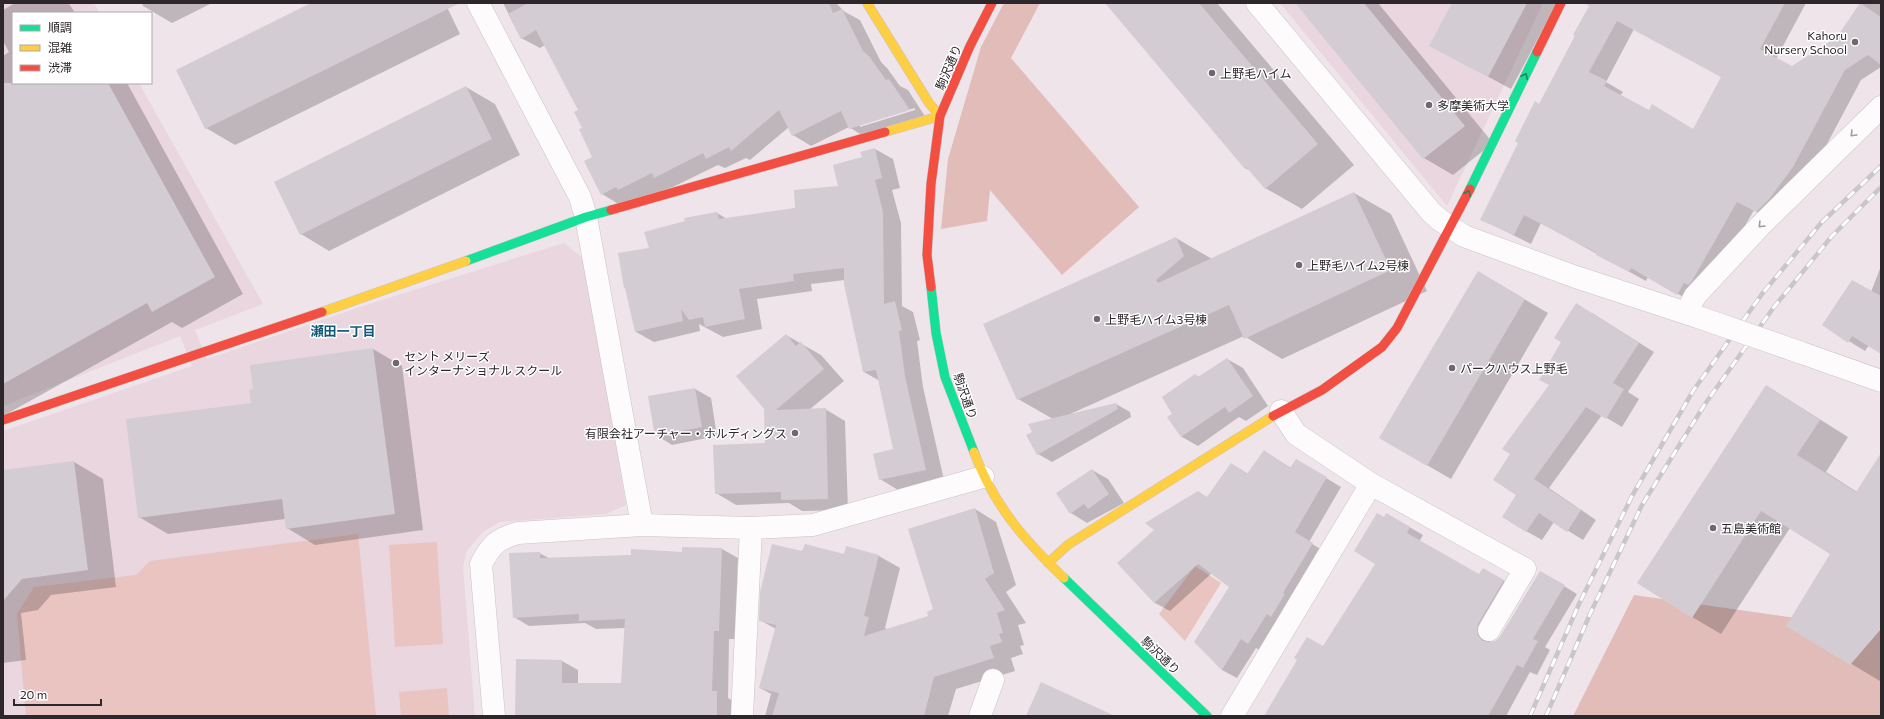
<svg xmlns="http://www.w3.org/2000/svg" width="1884" height="719" viewBox="0 0 1884 719" font-family="Commissioner,'Noto Sans JP',sans-serif">
<style>
.built{fill:#e9d6df}
.green{fill:#e9c4c1}
.forest{fill:#e2bcb9}
.shadow{fill:#0003;fill-rule:evenodd}
.building{fill:#d3ccd2;fill-rule:evenodd}
.lines{fill:none;stroke-linecap:round;stroke-linejoin:round}
.street-casing{stroke:#cac2c6;stroke-width:23}
.fast-casing{stroke:#cac2c6;stroke-width:10}
.slow-casing{stroke:#cac2c6;stroke-width:10}
.jam-casing{stroke:#cac2c6;stroke-width:10}
.street{stroke:#fdfbfc;stroke-width:22}
.fast{stroke:#16e098;stroke-width:9}
.slow{stroke:#ffcf43;stroke-width:9}
.jam{stroke:#f24e42;stroke-width:9}
.rail-casing{stroke:#cac6c8;stroke-width:4.5}
.rail{stroke:#fff;stroke-width:3;stroke-dasharray:9;stroke-linecap:butt}
.street-bridge-casing{stroke:#cac2c6;stroke-width:23;stroke-linecap:butt}
.street-bridge{stroke:#fdfbfc;stroke-width:22}
.oneway{stroke:#228361}
.oneway2{stroke:#9f9b9e}
.poi-dot{fill:#71686d;stroke:#fff;stroke-width:1.5}
.labels{text-anchor:middle;dominant-baseline:central;stroke-width:3;stroke-linejoin:round;paint-order:stroke}
.poi-label{font-size:12px;fill:#2d262a;stroke:#fff;text-anchor:start}
.street-label{font-size:12px;fill:#2d262a;stroke:#fff}
.neighbourhood-label{font-size:13px;font-weight:bold;fill:#105874;stroke:#fff}
</style>
<rect width="100%" height="100%" fill="#efe4ea"/>
<path class="built" d="M3,3H94L99,13H13V83H139L263,304L195,330L207,359L366,305L564,243L585,260L626,505L606,514L500,522L483,532L466,552L463,567L475,716H3V431L192,366L180,336L3,406Z
M1280,3H1543L1447,206Z"/>
<path class="green" d="M358,534L376,716H26L17,614L34,587L136,575L150,561Z
M437,542L443,644L395,647L389,545Z
M1195,566L1221,583L1185,641L1159,614Z
M447,688L449,716H401L399,692Z"/>
<path class="forest" d="M1004,3H1040L1011,58L1139,207L1062,275L990,190L987,221L941,229L948,159L981,47Z
M1634,595L1881,630V716H1573Z"/>
<path class="shadow" d="M15,3H67L70,5L75,13H13V83H127L243,294L182,328L172,322L3,416V56L9,52L3,41V10Z
M142,3H212L172,23L143,6Z
M314,3H445L460,34L235,145L206,128Z
M503,3H836L845,12L860,20L881,62L887,68L900,86L908,90L928,121L868,139L849,127L811,146L793,135L789,127L750,160L746,158L725,168L718,165L673,187L620,205L602,194L594,157L583,128L579,110L545,45L540,48L521,38ZM915,108V110L860,127V124Z
M1107,3H1217L1354,165L1302,209L1265,188L1251,171L1245,168Z
M1296,3H1378L1493,143L1453,175L1424,158Z
M1453,3H1557L1511,89L1431,46Z
M1592,3H1806L1776,59L1792,67L1838,38L1861,3H1881V67L1861,80L1810,176L1773,221L1754,210L1708,291L1694,303L1648,277L1646,281L1541,223L1531,244L1481,219ZM1634,29L1722,77L1694,130L1649,112L1620,96L1623,92L1606,82Z
M466,87L495,104L520,155L329,251L301,234Z
M875,149L893,159L900,188L892,190L901,223L902,306L913,312L920,340L917,341L923,387L944,480L898,490L880,479L895,450L880,381L864,372L845,280L811,284L812,291L757,299L762,329L723,337L699,324L700,331L654,342L636,332L627,289L625,288L650,249L717,213L727,219L797,208L839,187L863,158Z
M1354,193L1391,214L1427,291L1282,359L1244,336L1068,415L1116,404L1130,412L1131,417L1052,462L1038,454L1053,419L1018,399L1176,238L1212,259Z
M1881,266V352L1869,345L1865,351L1823,325L1871,292Z
M1478,272L1548,313L1451,479L1380,438Z
M1592,313L1654,352L1628,392L1639,399L1622,427L1602,415L1549,488L1596,520L1583,540L1554,522L1542,540L1526,531L1517,494L1511,454Z
M786,335L821,355L844,381L809,410L825,409L845,421L848,510L802,511L789,503L736,505L716,493L766,444Z
M373,349L402,366L423,530L315,545L287,528L285,519L168,534L139,517L252,404Z
M1227,359L1243,368L1268,406L1246,421L1239,417L1198,446L1182,437L1169,417L1174,414L1195,375L1200,377Z
M1767,386L1848,437L1826,472L1857,492L1881,481L1880,681L1788,626L1831,554L1790,528L1721,634L1692,617Z
M695,389L711,398L717,436L672,445L656,435Z
M1264,451L1291,468L1296,460L1341,487L1309,542L1327,553L1264,652L1256,648L1237,678L1222,670L1195,642L1230,587L1212,573L1170,611L1155,603L1119,563L1208,498L1232,464L1248,474Z
M74,462L103,479L116,587L51,595L38,610L21,613L26,660L3,663L4,471Z
M1092,470L1108,479L1124,503L1087,523L1071,513Z
M975,509L996,522L1016,585L1006,592L1026,623L1018,625L1024,645L1020,646L1023,654L1011,658L1015,671L956,689L948,716H765L771,694L760,688L776,629L760,620L803,553L845,555L847,548L879,556L900,568L885,628L889,630L929,617L934,610Z
M1387,514L1423,535L1419,542L1479,576L1483,569L1517,588L1489,638L1491,643L1495,642L1500,637L1541,572L1577,594L1545,647L1550,650L1537,675L1530,672L1506,716H1265L1323,647L1376,564L1384,518Z
M722,549L738,558L735,639H729L728,698L733,701L732,716H516L562,661L578,670V684H622L625,628L596,629L585,623L529,626L514,617L539,553L551,559L683,553Z"/>
<path class="building" d="M311,3H460L205,129L176,70Z
M528,3H829L833,13L842,9L863,51L869,56L886,80L889,79L910,110L849,129L841,111L792,136L779,110L731,151L729,147L706,159L703,153L654,178L652,173L618,190L616,187L601,195L584,161L592,157L579,129L582,128L574,112L578,110L536,30L521,39L508,14Z
M1105,3H1199L1318,144L1265,189L1246,167L1245,169Z
M1295,3H1364L1465,126L1423,159Z
M1452,3H1527L1488,77L1429,46Z
M1584,3H1785L1760,49L1792,66L1837,37L1860,3L1881,17V65L1868,55L1845,70L1793,167L1770,198L1756,212L1737,202L1692,281L1688,285L1684,283L1677,295L1631,268L1629,272L1596,255L1597,253L1524,215L1514,235L1480,220L1518,143L1515,141L1535,101L1539,104L1575,36L1573,35L1589,6ZM1617,21L1721,77L1693,129L1652,104L1649,110L1604,86L1607,81L1589,72Z
M3,83H108L215,277L152,312L147,303L3,384Z
M466,86L492,139L300,235L274,182Z
M875,148L882,178L875,180L883,212L884,304L895,301L902,330L899,331L905,376L926,470L879,480L873,454L893,449L876,370L863,372L844,284V268L793,274L794,281L739,289L745,319L705,327L703,317L689,320L681,309L683,321L635,332L625,288H624L618,253L649,248L644,232L685,221L684,218L717,212L719,219L795,208L794,190L838,186L833,165L862,157L860,152Z
M1354,192L1391,270L1244,339L1229,305L1017,400L983,324L1176,237L1184,256L1156,280L1158,283Z
M1478,271L1525,299L1427,466L1379,438Z
M1852,280L1881,296V354L1852,336L1848,343L1822,325Z
M1576,303L1639,343L1613,383L1624,389L1606,419L1586,407L1534,479L1581,510L1567,532L1539,513L1526,532L1502,517L1516,495L1493,480L1510,454L1502,449L1549,385L1539,380L1561,342L1554,338Z
M786,334L796,346L801,342L824,369L776,410L826,408L828,499L781,500V492L715,494L713,445L765,443L764,410H765L736,376Z
M373,348L395,514L286,529L282,499L138,518L126,419L251,403L249,390L253,389L250,365Z
M1227,358L1253,396L1229,413L1225,407L1181,437L1167,417L1172,414L1162,397L1195,374L1198,377Z
M1766,385L1820,420L1797,455L1856,492L1881,453V629L1850,665L1786,626L1830,554L1761,511L1692,618L1637,583Z
M695,388L702,427L655,436L648,396Z
M1116,403L1118,409L1037,455L1026,435L1032,432L1028,424Z
M1264,450L1290,468L1296,459L1327,477L1295,532L1313,543L1283,593L1285,594L1271,617L1267,614L1248,644L1241,639L1222,670L1194,642L1229,587L1198,564L1154,603L1117,563L1154,530L1145,523L1198,491L1207,497L1231,463L1247,474Z
M74,461L88,570L22,579L3,601V470Z
M1092,469L1109,494L1088,509L1084,504L1070,514L1056,493Z
M975,508L994,573L985,579L1005,610L997,613L1003,633L999,634L1002,642L990,646L994,658L934,677L924,716H772L779,693L759,688L776,625L759,621L760,592L772,544L802,551L805,544L844,554L846,546L879,555L864,616L869,617L864,636L928,616L927,612L933,609L908,529Z
M1377,513L1384,517L1386,513L1410,527L1407,533L1479,574L1483,568L1504,580L1478,624L1477,630L1478,636L1483,641L1489,642L1495,641L1500,637L1540,571L1565,585L1533,639L1538,641L1523,668L1517,665L1488,716H1264L1297,660L1294,658L1307,637L1323,646L1375,564L1354,551Z
M682,547L722,548L719,631H714L712,691H717V716H515L516,659L562,660V683H621L625,619L579,621V614L513,618L509,553L540,552V558L631,555V549L682,552Z
M1041,682L1115,716H1026Z"/>
<g class="lines">
<g class="street-casing">
<path id="street" d="M478,3L580,197L586,217L642,525
M1257,3L1431,212L1440,220L1464,236L1573,276L1701,318
M1686,313L1695,296L1760,226L1881,107
M1799,352L1881,381
M1281,411L1296,434L1371,484L1525,569L1489,630
M494,716L481,564C491,545 497,539 518,533L642,525L751,528L813,525L983,477
M742,716L751,528
M980,716L993,680
M1232,716L1371,484"/>
</g>
<g class="fast-casing">
<path id="fast" d="M1470,189L1537,52
M466,261L586,217L611,210
M931,287L936,333L945,377L974,452
M1064,578L1207,716"/>
</g>
<g class="slow-casing">
<path id="slow" d="M867,3L929,103L940,116L885,132
M322,312L466,261
M974,452C993,504 1024,540 1064,578
M1048,563L1069,544L1273,416"/>
</g>
<g class="jam-casing">
<path id="jam" d="M1537,52L1561,3
M611,210L885,132
M931,287L927,255L931,184L940,116L970,46L992,3
M1273,416L1322,390L1382,347L1397,328L1470,189
M3,420L322,312"/>
</g>
<use href="#street" class="street"/>
<use href="#fast" class="fast"/>
<use href="#slow" class="slow"/>
<use href="#jam" class="jam"/>
<g class="rail-casing">
<path id="rail" d="M1530,716L1579,604L1632,496L1693,391L1762,294L1821,223L1881,166
M1546,716L1590,614L1642,505L1705,404L1774,307L1832,236L1881,187"/>
</g>
<use href="#rail" class="rail"/>
<g class="street-bridge-casing">
<path id="street-bridge" d="M1701,318L1799,352"/>
</g>
<use href="#street-bridge" class="street-bridge"/>
</g>
<defs><path id="oneway-chevron" d="M-2-3.5L2.5 0L-2 3.5" fill="none" stroke-width="1.6" stroke-linecap="round" stroke-linejoin="round"/></defs>
<g class="oneway">
<use href="#oneway-chevron" transform="translate(1525 76) rotate(-64)"/>
<use href="#oneway-chevron" transform="translate(1468 193) rotate(-64)"/>
</g>
<g class="oneway2">
<use href="#oneway-chevron" transform="translate(1853 134) rotate(135)"/>
<use href="#oneway-chevron" transform="translate(1761 225) rotate(134)"/>
</g>
<g class="poi-dot">
<circle cx="1855" cy="42" r="4"/>
<circle cx="1212" cy="73" r="4"/>
<circle cx="1429" cy="105" r="4"/>
<circle cx="1299" cy="265" r="4"/>
<circle cx="1097" cy="319" r="4"/>
<circle cx="396" cy="363" r="4"/>
<circle cx="1452" cy="368" r="4"/>
<circle cx="795" cy="433" r="4"/>
<circle cx="1713" cy="528" r="4"/>
</g>
<g class="labels">
<g class="poi-label">
<text x="1847" y="35" text-anchor="end">Kahoru<tspan x="1847" dy="14">Nursery School</tspan></text>
<text x="1220" y="73">上野毛ハイム</text>
<text x="1437" y="105">多摩美術大学</text>
<text x="1307" y="265">上野毛ハイム2号棟</text>
<text x="1105" y="319">上野毛ハイム3号棟</text>
<text x="404" y="356">セント メリーズ<tspan x="404" dy="14">インターナショナル スクール</tspan></text>
<text x="1460" y="368">パークハウス上野毛</text>
<text x="787" y="433" text-anchor="end">有限会社アーチャー・ホルディングス</text>
<text x="1721" y="528">五島美術館</text>
</g>
<g class="street-label">
<text transform="translate(948 67) rotate(-67)">駒沢通り</text>
<text transform="translate(966 396) rotate(71)">駒沢通り</text>
<text transform="translate(1161 655) rotate(44)">駒沢通り</text>
</g>
<g class="neighbourhood-label">
<text x="343" y="331">瀬田一丁目</text>
</g>
</g>
<rect width="1884" height="719" fill="none" stroke="#2d262a" stroke-width="8"/>
<rect x="12" y="12" width="140" height="72" fill="#ffffff" stroke="#aba8aa"/>
<rect x="20" y="25" width="20" height="6" fill="#16e098" stroke="#aba8aa"/>
<text x="48" y="32" font-size="12" fill="#2d262a">順調</text>
<rect x="20" y="45" width="20" height="6" fill="#ffcf43" stroke="#aba8aa"/>
<text x="48" y="52" font-size="12" fill="#2d262a">混雑</text>
<rect x="20" y="65" width="20" height="6" fill="#f24e42" stroke="#aba8aa"/>
<text x="48" y="72" font-size="12" fill="#2d262a">渋滞</text>
<path d="M14 699v6h87v-6" fill="none" stroke="#2d262a" stroke-width="2"/>
<text x="20" y="699" font-size="12" fill="#2d262a" stroke="#ffffff" stroke-width="3" paint-order="stroke">20 m</text>
</svg>
